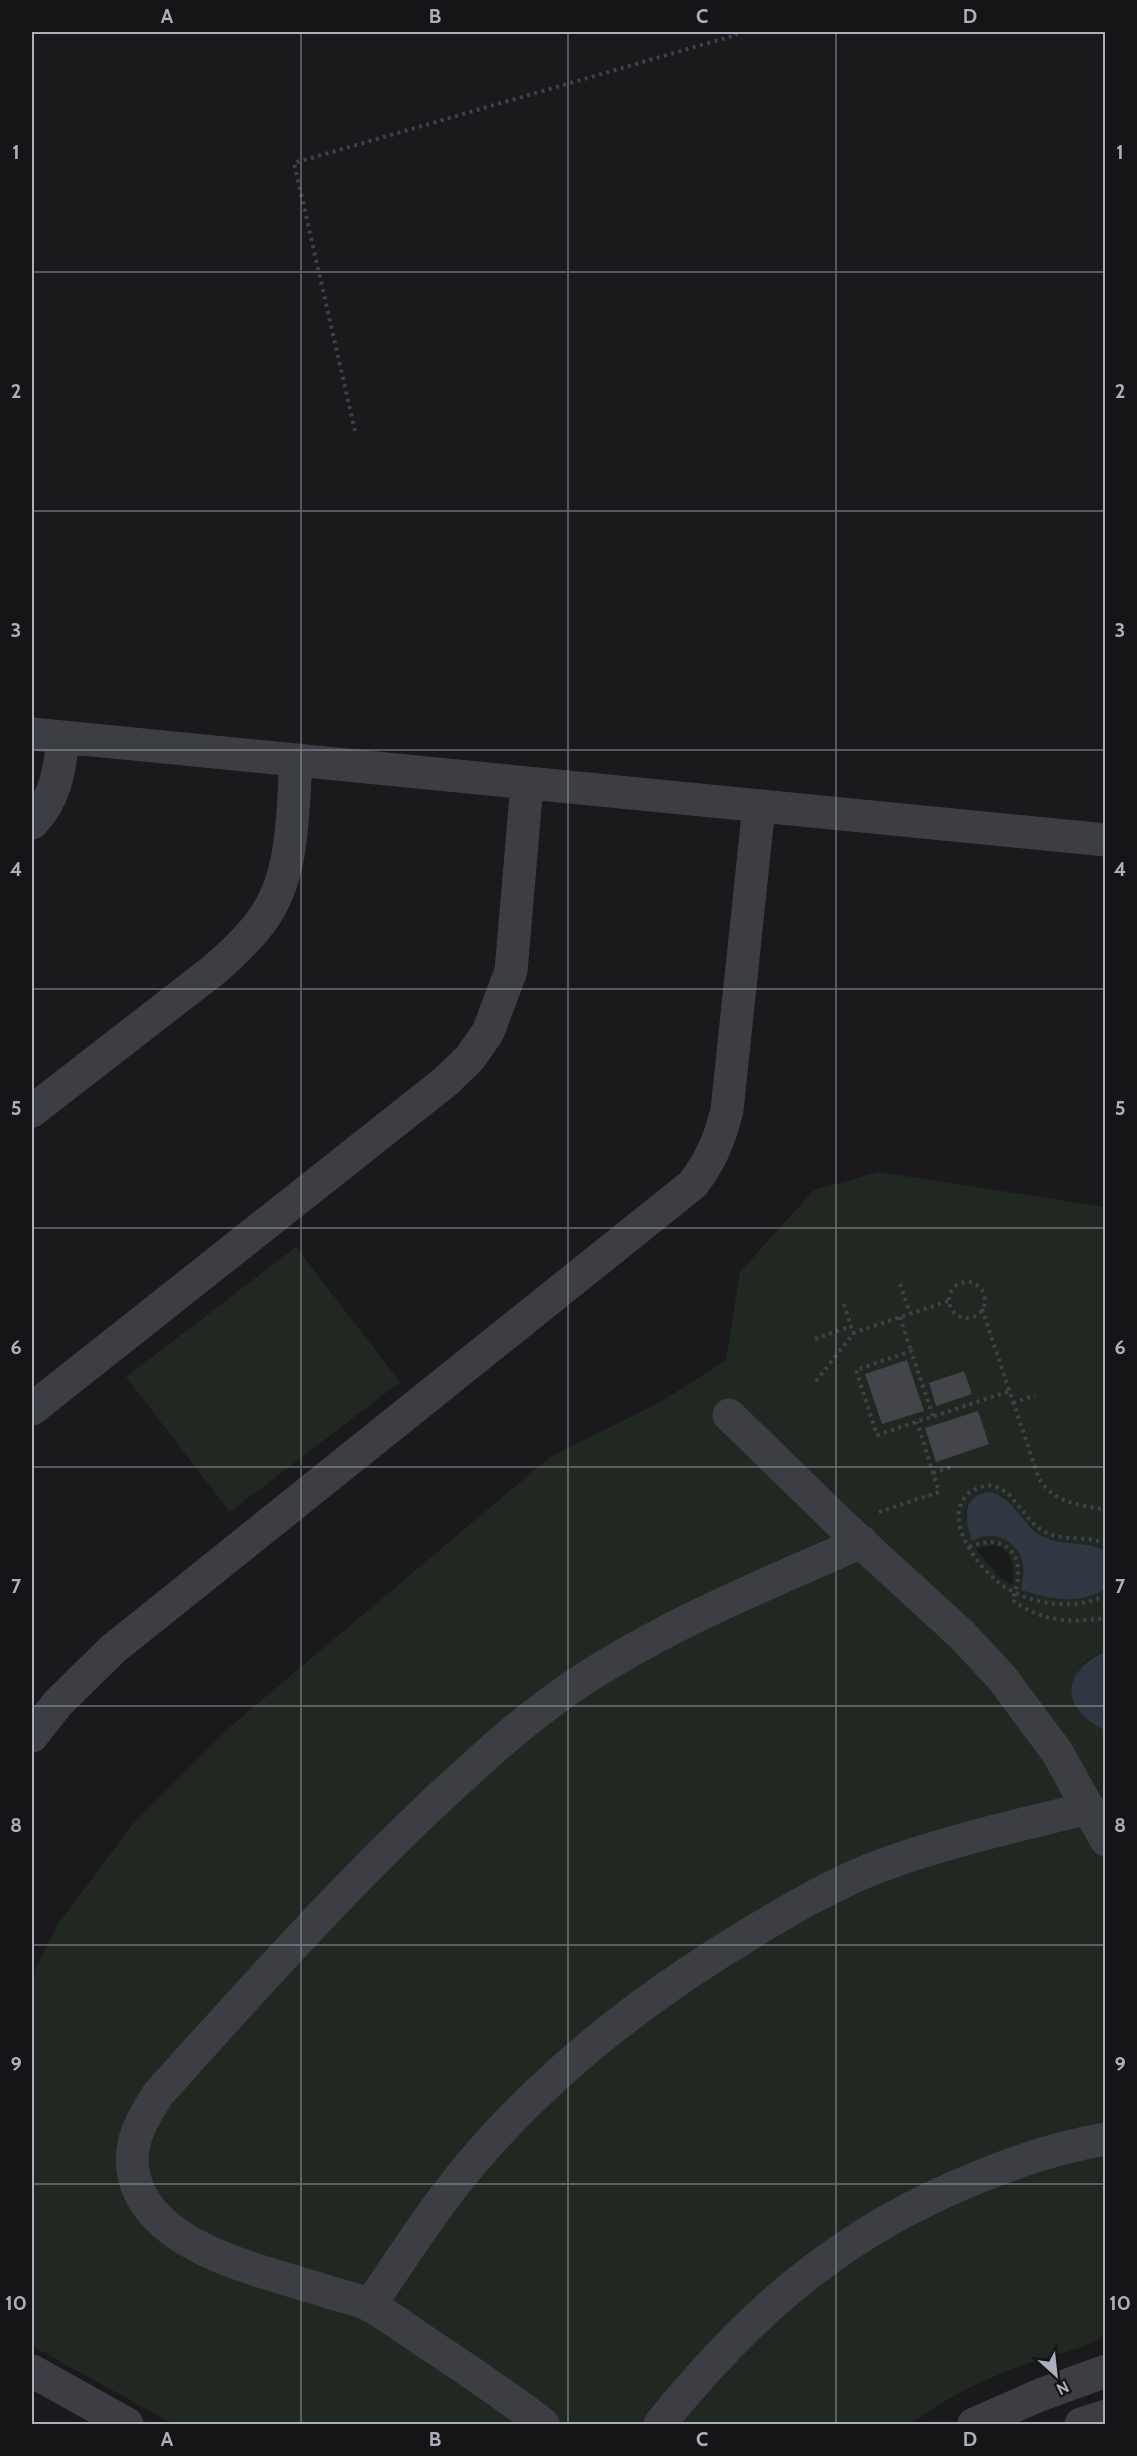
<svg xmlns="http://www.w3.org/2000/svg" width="1137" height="2456" viewBox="0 0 1137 2456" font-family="Cabin,sans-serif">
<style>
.green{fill:#202821;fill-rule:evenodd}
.water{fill:#2f3842}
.building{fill:#44454a}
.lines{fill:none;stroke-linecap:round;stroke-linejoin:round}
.path{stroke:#414249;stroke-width:4;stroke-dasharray:3 4.5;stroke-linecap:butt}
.minor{stroke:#3d3d44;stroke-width:33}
.grid{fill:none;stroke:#acb0bc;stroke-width:1.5;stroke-opacity:0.55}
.neatline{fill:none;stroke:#acb0bc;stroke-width:2}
.grid-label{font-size:20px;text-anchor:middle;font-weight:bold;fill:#acb0bc}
</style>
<rect width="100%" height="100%" fill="#1a1a1d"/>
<path class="green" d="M879,1172L1105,1207V1551C1091,1543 1075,1547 1060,1543C1032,1537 1021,1513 1003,1496H976C958,1509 966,1524 978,1538C998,1530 1021,1544 1023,1566C1024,1574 1022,1583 1022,1590C1048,1599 1081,1606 1105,1589V1654C1082,1655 1064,1686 1077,1707C1083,1718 1095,1724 1106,1731V2334C1087,2350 1060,2352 1037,2360C993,2375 947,2397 910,2424H173L32,2346V1975L58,1924L133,1824L232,1725L550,1457L659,1403L726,1360L740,1272L814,1190ZM992,1545C1013,1549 1015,1567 1012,1585L1001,1578L976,1549Z
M296,1247L400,1382L230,1512L126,1377Z"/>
<path class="water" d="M990,1492C1013,1496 1022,1525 1042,1536C1062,1547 1086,1540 1105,1551V1589C1080,1606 1048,1599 1021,1590C1022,1582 1024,1574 1023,1566C1020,1541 993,1528 972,1541C965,1519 960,1496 990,1492Z
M1101,1654H1105V1731C1096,1725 1086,1720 1079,1711C1061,1688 1078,1664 1101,1654Z"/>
<path class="building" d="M907,1360L924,1411L882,1424L865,1374Z
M964,1371L972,1394L936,1406L929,1383Z
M978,1411L989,1444L936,1462L925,1428Z"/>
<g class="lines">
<path class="path" d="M355,431L294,163L736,35L735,32
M949 1300a18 18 0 1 1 36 0a18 18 0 1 1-36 0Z
M900,1284L910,1313
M844,1304L853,1333L948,1301
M982,1309L1039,1479C1054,1503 1080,1505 1106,1510
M900,1317L911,1351
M815,1339L851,1326
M816,1381L854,1333
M1013,1403L1035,1395
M933,1416L911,1351L856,1370L877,1435L1010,1391
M933,1473L954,1466
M879,1512L939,1492L917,1422
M1106,1544C1085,1534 1060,1543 1040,1529C1023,1518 1014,1491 994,1486C986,1484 976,1488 969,1493C939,1519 981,1572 1005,1587C1033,1605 1076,1611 1106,1595
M969,1547C1012,1529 1028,1563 1012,1600C1042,1622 1070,1623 1106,1618"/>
<path class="minor" d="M32,734L1106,840
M32,823C55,800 60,770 63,738
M32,1111L215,969C231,955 247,940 260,923C295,878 292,815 296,761
M32,1409L445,1082L470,1058L488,1032L511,971L527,784
M729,1415L842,1525L962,1635L1002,1678L1057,1752L1106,1840
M32,1736L58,1703L113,1649L693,1184C711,1160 720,1139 727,1110L759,806
M370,2305C402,2258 433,2209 470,2165C549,2071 646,1996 751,1933C792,1908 835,1883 880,1866C948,1841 1019,1825 1089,1808
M32,2371L127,2424
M543,2424C505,2395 465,2368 424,2341C407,2330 389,2316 371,2306C360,2300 345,2297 332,2293C272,2273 169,2254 140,2193C122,2155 137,2126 159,2093C249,1993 339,1892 437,1800C482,1758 529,1715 581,1681C668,1624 766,1584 862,1542
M660,2424C750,2312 844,2230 979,2177C1020,2160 1062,2146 1106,2139
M974,2424L1040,2395L1106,2371
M1081,2424L1106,2416"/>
</g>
<path class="grid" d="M301,32V2424M568,32V2424M836,32V2424M32,272H1106M32,511H1106M32,750H1106M32,989H1106M32,1228H1106M32,1467H1106M32,1706H1106M32,1945H1106M32,2184H1106"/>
<rect width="1137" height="2456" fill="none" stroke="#151518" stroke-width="66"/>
<g transform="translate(1056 2375) rotate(153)" stroke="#151518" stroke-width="4.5" paint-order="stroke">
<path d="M0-4.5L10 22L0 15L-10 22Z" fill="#acb0bc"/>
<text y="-9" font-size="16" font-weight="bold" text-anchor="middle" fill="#acb0bc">N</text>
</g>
<rect x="33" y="33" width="1071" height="2390" class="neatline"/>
<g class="grid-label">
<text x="167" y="23">A</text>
<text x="435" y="23">B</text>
<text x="702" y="23">C</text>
<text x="970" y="23">D</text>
<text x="16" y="159">1</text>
<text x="1120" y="159">1</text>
<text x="16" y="398">2</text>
<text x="1120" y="398">2</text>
<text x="16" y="637">3</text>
<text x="1120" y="637">3</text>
<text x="16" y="876">4</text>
<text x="1120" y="876">4</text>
<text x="16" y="1115">5</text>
<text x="1120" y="1115">5</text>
<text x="16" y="1354">6</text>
<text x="1120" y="1354">6</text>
<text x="16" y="1593">7</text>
<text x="1120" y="1593">7</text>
<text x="16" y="1832">8</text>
<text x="1120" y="1832">8</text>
<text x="16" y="2071">9</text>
<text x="1120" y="2071">9</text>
<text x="16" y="2310">10</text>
<text x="1120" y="2310">10</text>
<text x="167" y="2446">A</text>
<text x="435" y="2446">B</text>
<text x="702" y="2446">C</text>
<text x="970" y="2446">D</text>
</g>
</svg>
